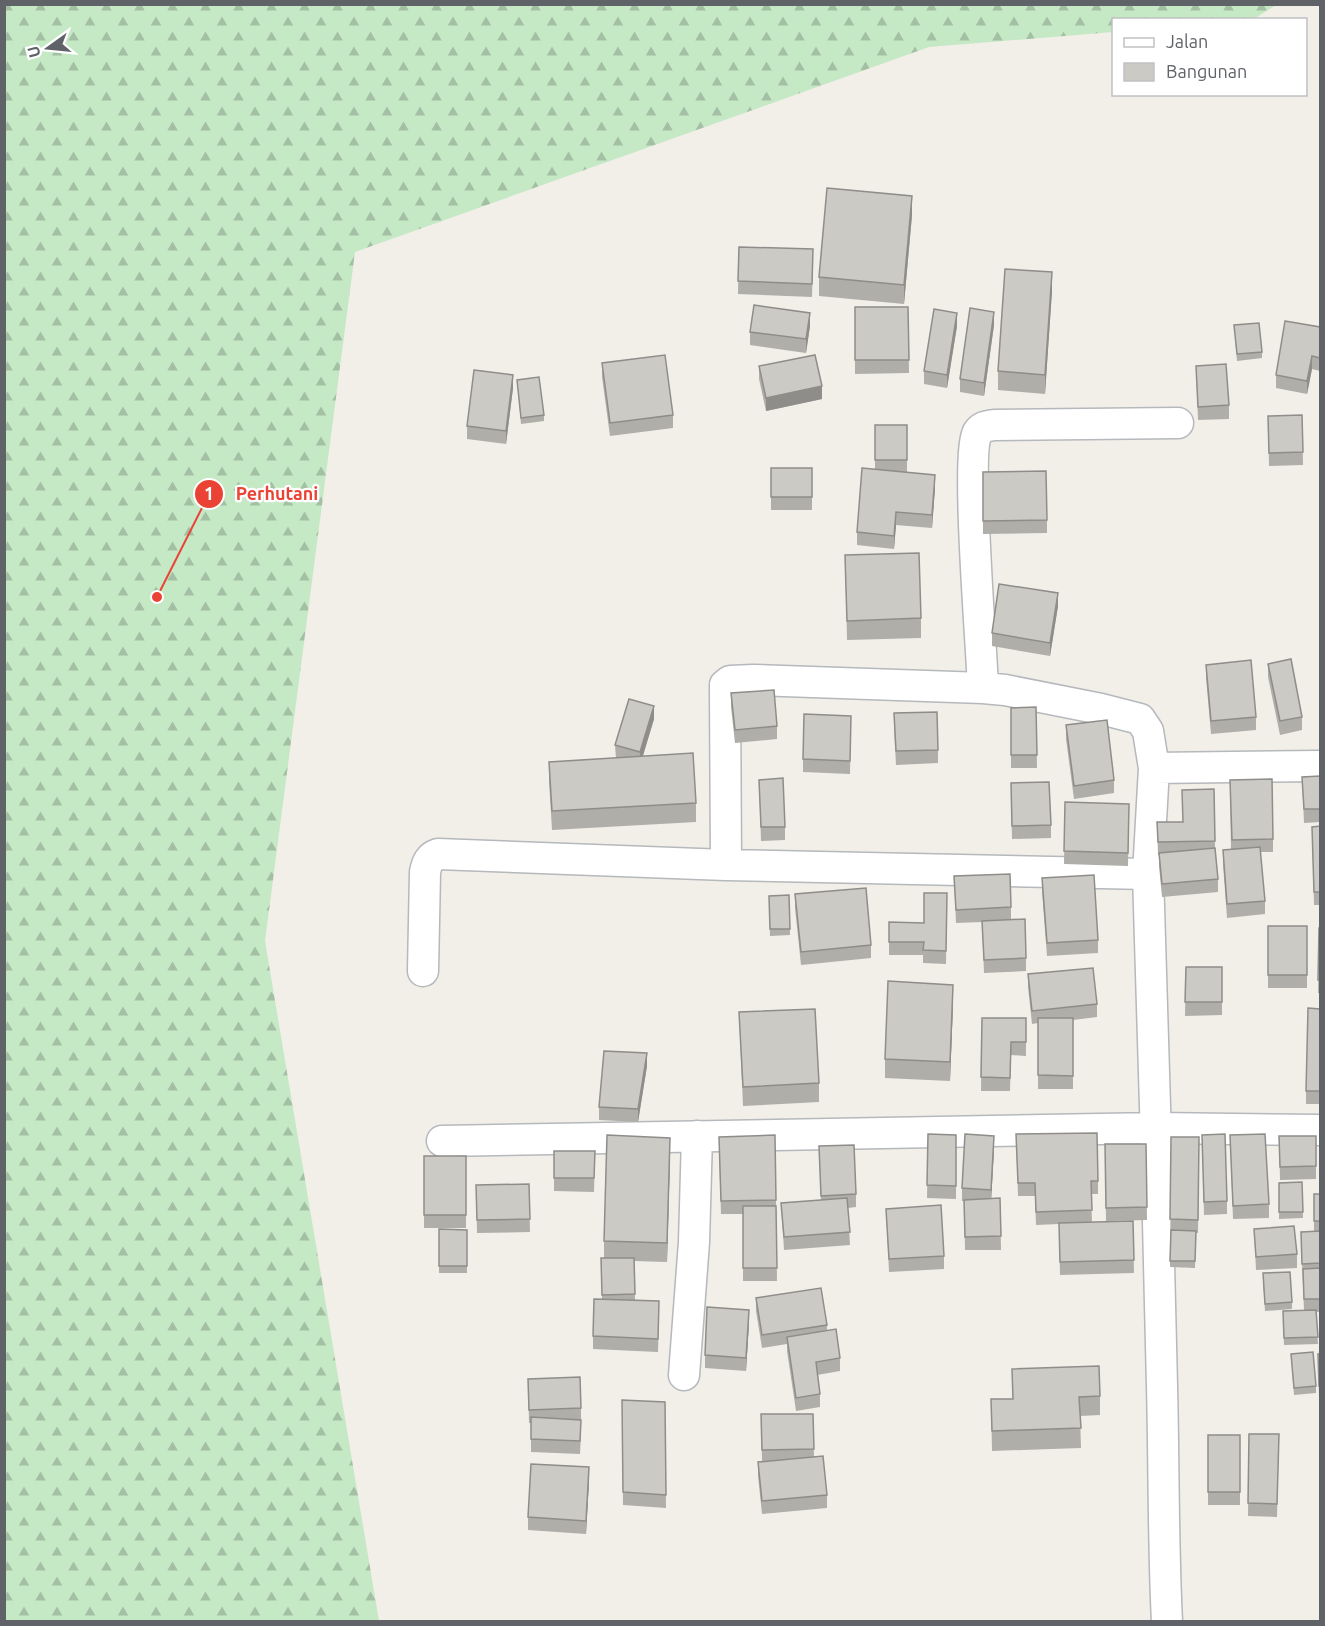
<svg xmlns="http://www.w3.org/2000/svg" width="1325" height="1626" viewBox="0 0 1325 1626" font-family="Ubuntu,sans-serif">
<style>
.forest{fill:url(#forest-firs)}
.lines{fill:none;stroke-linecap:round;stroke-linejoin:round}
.minor-casing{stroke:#b5b8bc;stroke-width:33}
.minor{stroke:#fff;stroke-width:30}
.wall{fill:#afaea9}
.shaded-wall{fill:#8f8d8a}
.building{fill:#cccac5;stroke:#8f8d8a;stroke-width:1.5}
.leader{fill:none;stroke:#ea4335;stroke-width:2}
.callout-dot{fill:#ea4335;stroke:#fff;stroke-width:2}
.mark-label{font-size:18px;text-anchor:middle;font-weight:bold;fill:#fff}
.callout-label{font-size:18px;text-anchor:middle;font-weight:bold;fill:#ea4335;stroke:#fff;stroke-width:4.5;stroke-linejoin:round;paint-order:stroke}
</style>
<defs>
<pattern id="forest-firs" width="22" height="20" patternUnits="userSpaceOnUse" patternTransform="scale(1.5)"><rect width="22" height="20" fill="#c5e8c5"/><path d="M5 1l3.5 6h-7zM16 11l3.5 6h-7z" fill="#a3c0a4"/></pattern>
</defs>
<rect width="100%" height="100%" fill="#f1efe8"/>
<path class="forest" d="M5,4L1276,5L1254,19L1114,20L1113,32L929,47L355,252L265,941L379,1621H5Z"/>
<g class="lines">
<g class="minor-casing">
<path id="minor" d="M1178,423L994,425C988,426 982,426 978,432C965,451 982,652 983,688L1005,690L1101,709L1140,719L1148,731L1154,768L1320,766
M726,865L725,689V685L730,681L753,680L983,688
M1148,874C1154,1045 1158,1215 1162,1386C1164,1465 1163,1543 1167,1622
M423,971L425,872C427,863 429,857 438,854L726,865L1148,874L1154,768
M442,1141L1156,1128L1320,1130
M684,1375L694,1242L697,1136"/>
</g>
<use href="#minor" class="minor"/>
</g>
<path class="wall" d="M912,215L904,304L819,296V277Z
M739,247L813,263L812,297L738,294Z
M1052,291L1045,394L998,390V371Z
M855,307H908L909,373L855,374Z
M994,325L984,396L960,392V379Z
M1234,325L1262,352V358L1237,361Z
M810,326L806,353L750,345V332Z
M957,326L947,388L924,384V371Z
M1320,327V371L1312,369L1307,394L1276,388V375Z
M602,363L673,415V428L610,436L602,377Z
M759,366L822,399L766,411L759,379Z
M1196,366L1229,405V419L1198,420Z
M517,380L544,415V421L521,424Z
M513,388L506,444L467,439V426Z
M1302,415L1303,465L1269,466L1268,416Z
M875,425H907V472L935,488L932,528L896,525L894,549L857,545V532L875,469Z
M771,468H812V510H771Z
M983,472L1047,520V533L983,534Z
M845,555L921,618V638L847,640Z
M1058,606L1050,656L992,646V633Z
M1268,664L1302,717V730L1280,735L1268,677Z
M1206,665L1256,717V730L1211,734L1206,678Z
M731,693L777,726V739L735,743L731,707Z
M1036,707L1037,768H1011V708Z
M851,716L850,774L803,772V759Z
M654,719L643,756L696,803V822L552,830L549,781V762L616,758L615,745Z
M1066,725L1114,780V793L1074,799L1066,739Z
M894,726L938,750V763L896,765Z
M1320,776V822L1304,823L1302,777Z
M759,780L785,827V840L761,841Z
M1230,780L1273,839V852H1260L1265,901V914L1227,918L1223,864V850H1231Z
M1214,789L1215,848L1218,879V892L1162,897L1159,866V855H1158L1157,822H1183Z
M1011,796L1051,825V838L1012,839Z
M1065,802L1129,804L1128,866L1064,864Z
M1320,826V905H1314L1312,827Z
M954,876L1011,907V920L1026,958V971L984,973L982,922L956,923Z
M1042,878L1098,940V953L1047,956L1042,891Z
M947,893L946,964L923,963V955H889V922L924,923Z
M795,894L871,945V958L801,965L795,908Z
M789,895L790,935L770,936L769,896Z
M1268,926H1307V988H1268Z
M1319,928H1320V993H1318Z
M1186,967H1222V1015L1185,1016Z
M1028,974L1097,1004V1017L1073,1020V1089H1038V1023L1032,1024L1028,987Z
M953,1004L950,1081L885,1078V1059Z
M1320,1009V1104H1306V1091Z
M739,1012L819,1083V1102L743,1106Z
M982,1018H1026V1056L1011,1055L1010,1091H981Z
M647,1066L638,1122L599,1120V1107Z
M928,1134L956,1135V1199L927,1198Z
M1016,1134L1098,1181V1194H1091L1092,1222L1133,1221L1134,1273L1060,1275L1059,1224L1036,1225L1035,1196H1018Z
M1202,1135L1227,1201V1214L1204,1215Z
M1230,1135L1269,1204V1218L1233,1219Z
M1279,1136H1316V1179L1280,1180Z
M1171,1137H1199L1198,1233H1196L1195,1268L1170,1267Z
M1105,1144H1146L1147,1220L1106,1221Z
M819,1146L856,1194V1207L848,1208L850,1245L784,1250L781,1203L821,1200Z
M994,1149L991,1199L1000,1198L1001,1250H965L964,1201H962V1188Z
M719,1150L776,1200L777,1281H743V1214H721Z
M554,1151H595L594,1192L554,1191Z
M424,1156H466V1228H424Z
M670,1157L667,1262L634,1261L635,1300L659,1314L658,1352L593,1349V1336L602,1299L601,1258H604V1241Z
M1302,1182L1303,1218L1279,1219V1183Z
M529,1184L530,1232L477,1233L476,1185Z
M1314,1194H1320V1312H1316L1318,1344L1284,1345L1283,1311L1304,1310L1301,1239L1314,1231Z
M886,1209L944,1256V1269L889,1272Z
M439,1229L467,1230V1273H439Z
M1254,1229L1297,1254V1268L1256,1270Z
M1263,1280L1292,1302V1309L1265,1311Z
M756,1298L827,1325V1330L840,1358V1371L817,1375L820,1394V1407L796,1411L787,1351V1344L762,1348L756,1311Z
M749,1323L746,1371L705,1368V1355Z
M1291,1354L1316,1386V1393L1294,1395Z
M1318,1354H1320V1399H1319Z
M1012,1369L1100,1396V1415L1080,1416L1081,1448L992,1451L991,1399H1013Z
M528,1379L581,1408V1433L580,1454L531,1452V1423H529Z
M622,1400L665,1402L666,1508L623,1505Z
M761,1414H813L814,1457L827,1495V1508L762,1514L758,1476V1462H762Z
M1249,1434H1279L1277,1517L1248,1516Z
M1208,1435H1240V1505H1208Z
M589,1481L586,1534L528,1530V1517Z"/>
<path class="shaded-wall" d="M912,196V215L904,304V285Z
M1052,272V291L1045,394V375Z
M994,312V325L984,396V383Z
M810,313V326L806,353V339Z
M957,313V326L947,388V375Z
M1312,356V369L1307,394V381Z
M513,375V388L506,444V431Z
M822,386V399L766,411V398Z
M935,475V488L932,528V515Z
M896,512V525L894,549V536Z
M1058,593V606L1050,656V643Z
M654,706V719L640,765V752Z
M953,985V1004L950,1081V1062Z
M647,1053V1066L638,1122V1109Z
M994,1136V1149L991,1203V1190Z
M670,1138V1157L667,1262V1243Z
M749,1310V1323L746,1371V1358Z
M589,1467V1481L586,1534V1521Z"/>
<path class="building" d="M827,188L912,196L904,285L819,277Z
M739,247L813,249L812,284L738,281Z
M1005,269L1052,272L1045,375L998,371Z
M754,305L810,313L806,339L750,332Z
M855,307H908L909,360H855Z
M970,308L994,312L984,383L960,379Z
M934,309L957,313L947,375L924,371Z
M1285,321L1320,327V358L1312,356L1307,381L1276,375Z
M1259,323L1262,352L1237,354L1234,325Z
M665,355L673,415L610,423L602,363Z
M815,355L822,386L766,398L759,366Z
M1226,364L1229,405L1198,407L1196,366Z
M474,370L513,375L506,431L467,426Z
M539,377L544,415L521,418L517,380Z
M1302,415L1303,452L1269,453L1268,416Z
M875,425H907V460H875Z
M771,468H812V497H771Z
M862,468L935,475L932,515L896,512L894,536L857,532Z
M1046,471L1047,520L983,521V472Z
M919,553L921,618L847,621L845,555Z
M999,584L1058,593L1050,643L992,633Z
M1291,659L1302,717L1280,721L1268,664Z
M1251,660L1256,717L1211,721L1206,665Z
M774,690L777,726L735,730L731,693Z
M629,699L654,706L640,752L615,745Z
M1036,707L1037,755H1011V708Z
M937,712L938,750L896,751L894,713Z
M804,714L851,716L850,761L803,759Z
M1107,720L1114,780L1074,786L1066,725Z
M693,753L696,803L552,811L549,762Z
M1320,776V809H1304L1302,777Z
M783,778L785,827H761L759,780Z
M1272,779L1273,839L1232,840L1230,780Z
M1049,782L1051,825L1012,826L1011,783Z
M1214,789L1215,841L1158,842L1157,822H1183L1182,790Z
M1065,802L1129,804L1128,853L1064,851Z
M1320,826V892H1314L1312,827Z
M1260,847L1265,901L1227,904L1223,850Z
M1215,848L1218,879L1162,884L1159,853Z
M1010,874L1011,907L956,910L954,876Z
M1094,875L1098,940L1047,943L1042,878Z
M866,888L871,945L801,952L795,894Z
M924,893H947L946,951L923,950L924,942H889V922L924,923Z
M789,895L790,929H770L769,896Z
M1025,919L1026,958L984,960L982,921Z
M1268,926H1307V975H1268Z
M1319,928H1320V980H1318Z
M1186,967H1222V1002H1185Z
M1093,968L1097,1004L1032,1011L1028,974Z
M888,981L953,985L950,1062L885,1059Z
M1308,1008L1320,1009V1091H1306Z
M815,1009L819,1083L743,1087L739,1012Z
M982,1018H1026V1042H1011L1010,1078L981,1077Z
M1038,1018H1073V1076L1038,1075Z
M604,1051L647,1053L638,1109L599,1107Z
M1097,1133L1098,1181H1091L1092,1210L1036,1212L1035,1183H1018L1016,1134Z
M928,1134L956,1135V1186L927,1185Z
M965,1134L994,1136L991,1190L962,1188Z
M1225,1134L1227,1201L1204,1202L1202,1135Z
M1265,1134L1269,1204L1233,1206L1230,1135Z
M607,1135L670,1138L667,1243L604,1241Z
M775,1135L776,1200L721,1201L719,1137Z
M1279,1136H1316V1166L1280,1167Z
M1171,1137H1199L1198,1220L1170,1219Z
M1105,1144H1146L1147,1207L1106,1208Z
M854,1145L856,1194L821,1196L819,1146Z
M554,1151H595L594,1178H554Z
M424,1156H466V1215H424Z
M1302,1182L1303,1212H1279V1183Z
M529,1184L530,1219L477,1220L476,1185Z
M1314,1194H1320V1221H1314Z
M847,1198L850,1232L784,1237L781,1203Z
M1000,1198L1001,1236L965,1237L964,1200Z
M941,1205L944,1256L889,1259L886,1209Z
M743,1206H776L777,1268H743Z
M1133,1221L1134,1260L1060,1262L1059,1223Z
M1294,1226L1297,1254L1256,1257L1254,1229Z
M439,1229L467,1230V1266H439Z
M1171,1230L1196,1231L1195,1261H1170Z
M1320,1231V1263L1302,1264L1301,1232Z
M601,1258H634L635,1294L602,1295Z
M1320,1268V1299H1304L1303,1269Z
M1290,1272L1292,1302L1265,1304L1263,1273Z
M821,1288L827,1325L762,1335L756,1298Z
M594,1299L659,1301L658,1339L593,1336Z
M707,1307L749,1310L746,1358L705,1355Z
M1316,1310L1318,1337L1284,1338L1283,1311Z
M836,1329L840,1358L816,1362L820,1394L796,1398L787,1337Z
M1313,1352L1316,1386L1294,1388L1291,1354Z
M1318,1354H1320V1386H1319Z
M1099,1366L1100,1396L1079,1397L1081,1428L992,1431L991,1399H1013L1012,1369Z
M580,1377L581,1408L529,1410L528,1379Z
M622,1400L665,1402L666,1495L623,1492Z
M761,1414H813L814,1449L762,1450Z
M531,1417L581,1420L580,1441L531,1439Z
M1249,1434H1279L1277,1504L1248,1503Z
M1208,1435H1240V1492H1208Z
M823,1456L827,1495L762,1501L758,1462Z
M531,1464L589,1467L586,1521L528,1517Z"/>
<path class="leader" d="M157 597L209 494"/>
<g class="callout-dot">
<circle cx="157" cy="597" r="6"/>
<circle cx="209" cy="494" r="15"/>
</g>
<g class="mark-label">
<text x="209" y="500">1</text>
</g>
<g class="callout-label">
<text x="277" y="500">Perhutani</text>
</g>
<rect width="1325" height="1626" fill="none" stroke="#5f6368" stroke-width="12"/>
<rect x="1112" y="18" width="195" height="78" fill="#ffffff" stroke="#bfc1c3" stroke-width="1.5"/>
<rect x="1124" y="38" width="30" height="9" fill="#ffffff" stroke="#bfc1c3" stroke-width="1.5"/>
<text x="1166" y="48" font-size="18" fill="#5f6368">Jalan</text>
<rect x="1124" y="63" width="30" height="18" fill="#cccac5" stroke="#bfc1c3" stroke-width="1.5"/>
<text x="1166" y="78" font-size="18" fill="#5f6368">Bangunan</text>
<g transform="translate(48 48) rotate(255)" stroke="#ffffff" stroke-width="4.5" paint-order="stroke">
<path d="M0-4.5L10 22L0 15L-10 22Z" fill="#5f6368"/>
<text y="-9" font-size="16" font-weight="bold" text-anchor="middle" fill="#5f6368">U</text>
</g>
</svg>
